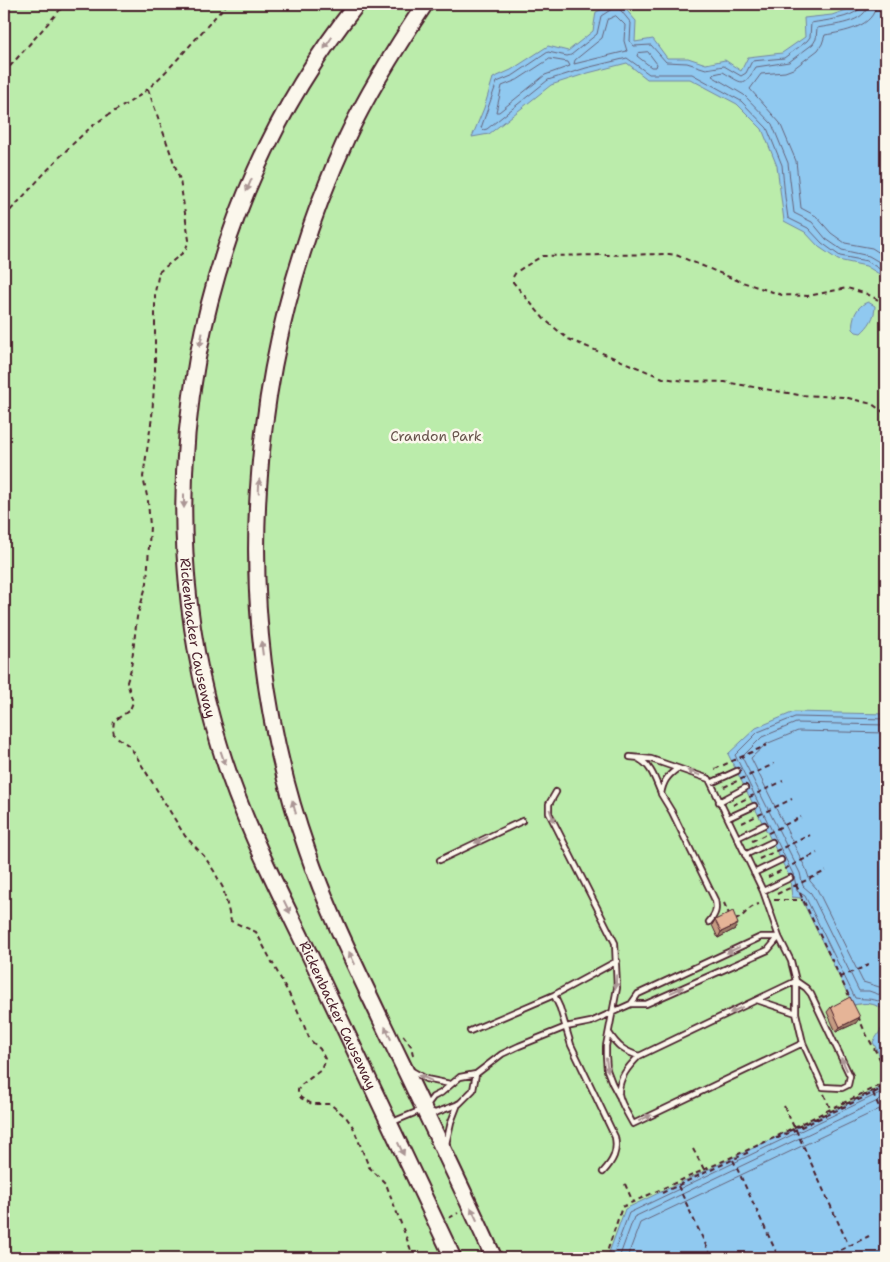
<svg xmlns="http://www.w3.org/2000/svg" width="890" height="1262" viewBox="0 0 890 1262" font-family="'Shantell Sans',sans-serif">
<style>
.green{fill:#bbecab;stroke:#82866b}
.water{fill:#90c9f0;stroke:#7485a1}
.lines{fill:none;stroke-linecap:round;stroke-linejoin:round}
.shore{stroke:#66637a;stroke-width:1}
.lane-casing{stroke:#4a1f2b;stroke-width:8}
.primary-casing{stroke:#4a1f2b;stroke-width:19}
.path{stroke:#4a1f2b;stroke-width:2;stroke-dasharray:5 4;stroke-linecap:butt}
.lane{stroke:#fbf7ec;stroke-width:4.5}
.primary{stroke:#fbf7ec;stroke-width:15}
.wall{fill:#c59b82;stroke:#4a1f2b}
.shaded-wall{fill:#a07e6a;stroke:#4a1f2b}
.building{fill:#e5b497;stroke:#4a1f2b}
.oneway{fill:#ab9695}
.labels{text-anchor:middle;dominant-baseline:central;stroke-width:5;stroke-linejoin:round;paint-order:stroke}
.park-label{font-size:14px;fill:#66524b;stroke:#fbf7ec}
.street-label{font-size:14px;fill:#4a1f2b;stroke:#fbf7ec}
</style>
<rect width="100%" height="100%" fill="#f4e3d2"/>
<filter id="ink" filterUnits="userSpaceOnUse"><feTurbulence type="fractalNoise" baseFrequency=".02" numOctaves="2"/><feDisplacementMap in="SourceGraphic" scale="10" xChannelSelector="R" yChannelSelector="G"/><feConvolveMatrix kernelMatrix="1 2 1 2 8 2 1 2 1" color-interpolation-filters="sRGB"/></filter>
<g filter="url(#ink)">
<path class="green" d="M4,4H886V714L790,878L792,897L801,898L854,1005C868,1002 874,1003 886,1011V1085L607,1258H4Z"/>
<path class="water" d="M614,4H621L636,21L635,42L653,39L667,58H688L706,64L725,60L741,71L748,57L782,53L805,37L804,18L832,15L863,4H886V278L866,266L838,260L819,247L805,232L784,221L777,166L762,129L737,104L690,79H647L627,63L588,73L551,85L489,134L472,137L484,108L493,78L511,70L548,46L568,51L593,31L596,12Z
M868,302L875,306C875,317 869,326 861,333L856,332L853,329C851,319 857,305 868,302Z
M794,712L886,714V1011C874,1003 868,1002 853,1005L801,898L792,897L790,878L728,754L756,728Z
M886,1015V1069L873,1042C879,1033 885,1025 886,1015Z
M886,1085V1258H607L625,1209Z"/>
<g class="lines">
<path class="shore" d="M862,4L861,8C849,19 827,20 811,23L810,37L807,41L784,58L752,61L746,73L741,76L724,66L706,69L687,63L666,62L651,45L634,46L630,41L631,23L618,7H615L601,16L597,34L571,55L567,56L548,52L514,75L497,82L481,128L483,130L487,129L548,80L586,68L627,58L649,74H692L741,101L767,128L782,165L785,197L788,218L808,228L822,243L840,256L867,261L886,273
M868,4C867,23 832,25 817,28L816,39L813,44L789,62L756,67C743,88 743,84 723,72L714,74L712,76L744,95L772,124L788,163L794,213L812,222L826,239L842,250L869,256L886,266
M876,4C875,27 843,32 825,35L822,44L818,50L793,69L785,72L761,74L750,89L780,123L796,161L801,208L816,216L831,233L845,243L872,248L886,257
M616,16L625,25L624,41L627,51L574,64L575,60L602,38L607,20Z
M648,52L657,64L656,67H651L637,56L638,53Z
M550,59L568,62L570,66L545,75L499,112H496L502,86L517,80Z
M886,719L795,717L758,732L735,755L794,876L797,891L805,896L855,998C867,1000 874,997 886,1005
M886,725L796,723L762,737L742,757L800,873L803,886L811,893L859,991H869L886,997
M886,733L798,731L766,744L751,758L806,869L810,881L817,889L863,982L886,989
M612,1258L629,1213L886,1090
M619,1258L634,1217L886,1097
M627,1258L640,1223L886,1106"/>
<g class="lane-casing">
<path id="lane" d="M630,757L651,759L709,779L763,891L779,937L791,961L796,981V1013L803,1043L823,1087L842,1088L848,1085L850,1076L811,994L806,988L796,981L639,1056C629,1066 618,1078 619,1094C620,1103 629,1116 633,1124L803,1043
M639,759C652,766 655,780 661,793
M677,769C667,776 663,782 661,794L672,812L715,900C717,909 716,914 709,922
M711,783L737,771
M556,792L549,804V813L615,943L617,988L606,1046V1056L607,1070L612,1083L619,1096
M719,802L745,788
M728,818L754,806
M737,838L764,825
M745,855L772,842
M440,860L522,821
M754,873L781,860
M763,891L790,878
M554,995L560,1008L571,1045L615,1137C618,1152 613,1161 603,1172
M757,1000L796,1013
M631,1004L638,994L761,937H779
M470,1031L554,995L617,961
M609,1033C618,1047 624,1051 639,1056
M412,1071L426,1079L450,1084
M430,1111L435,1113L459,1104L473,1090L476,1074
M390,1123L424,1109L433,1097L441,1093L460,1077L476,1074L502,1054L519,1046L566,1027L591,1022L631,1004H646L768,950L779,937
M446,1144L451,1122L458,1104"/>
</g>
<g class="primary-casing">
<g id="primary">
<path id="s1" d="M357,4C193,209 141,497 220,747C243,823 280,893 314,964C360,1062 406,1160 453,1258"/>
<path d="M425,4C397,46 369,90 347,137C245,359 226,618 307,850C327,909 355,965 382,1022C420,1101 458,1179 494,1258"/>
</g>
</g>
<path class="path" d="M4,73L65,4
M148,89L180,180L189,240L185,251L159,272L155,292V370L152,417L143,477L148,501L150,526L147,583L137,617L131,669L127,682L133,702L130,710L114,721L113,729L114,735L128,745L135,754L185,836L204,856L214,871L223,888L231,921L256,932L297,1009L310,1040L320,1049L325,1059L321,1070L301,1085L298,1090V1094L301,1098L312,1104H330L346,1117L353,1127L369,1167L386,1184L414,1258
M4,217C32,188 58,156 89,129C107,113 131,104 149,88C177,62 201,32 227,4
M886,304L867,294L847,288L808,296L782,295L739,281L676,255L669,254L542,256L516,272L513,277V282L544,319L568,339L663,378L686,381L725,382L799,395L844,397L872,404L886,414
M715,769L767,745
M724,787L774,764
M733,805L783,781
M742,823L792,799
M752,841L801,817
M759,859L810,835
M768,877L817,853
M796,885L850,998
M777,894L826,871
M774,900H803
M724,903L729,914
M735,920C746,916 746,908 759,904
M840,977L869,965
M858,1016L865,1032L886,1070
M403,1035L411,1046L413,1055
M873,1093L886,1123
M824,1094L830,1108
M784,1106L794,1127
M796,1130L849,1246
M789,1131L886,1085
M776,1138H778L886,1087
M693,1149L706,1173
M733,1160L779,1258
M625,1184L633,1202
M678,1186L712,1258
M662,1193L749,1152
M449,1218L458,1213
M833,1254L869,1236
M605,1258L622,1207L776,1137L794,1127L886,1082"/>
<use href="#lane" class="lane"/>
<use href="#primary" class="primary"/>
</g>
<path class="wall" d="M715,920L735,929L718,938L712,925Z
M831,1007L856,1023L836,1032L827,1012Z"/>
<path class="shaded-wall" d="M738,924L735,929L718,938L721,932Z
M860,1017L856,1023L836,1032L840,1027Z"/>
<path class="building" d="M733,911L738,924L721,932L715,920Z
M850,997L860,1017L840,1027L831,1007Z"/>
<defs><path id="oneway-solid" d="M-6-.8H1V-3.2L6.5 0L1 3.2V.8H-6Z" transform="scale(1.25)"/></defs>
<g class="oneway">
<use href="#oneway-solid" transform="translate(328 43) rotate(124)"/>
<use href="#oneway-solid" transform="translate(249 185) rotate(113)"/>
<use href="#oneway-solid" transform="translate(201 340) rotate(102)"/>
<use href="#oneway-solid" transform="translate(259 486) rotate(-87)"/>
<use href="#oneway-solid" transform="translate(184 501) rotate(90)"/>
<use href="#oneway-solid" transform="translate(262 648) rotate(-97)"/>
<use href="#oneway-solid" transform="translate(223 758) rotate(71)"/>
<use href="#oneway-solid" transform="translate(694 773) rotate(-160)"/>
<use href="#oneway-solid" transform="translate(294 807) rotate(-106)"/>
<use href="#oneway-solid" transform="translate(552 816) rotate(69)"/>
<use href="#oneway-solid" transform="translate(481 840) rotate(155)"/>
<use href="#oneway-solid" transform="translate(287 907) rotate(64)"/>
<use href="#oneway-solid" transform="translate(733 950) rotate(155)"/>
<use href="#oneway-solid" transform="translate(352 958) rotate(-115)"/>
<use href="#oneway-solid" transform="translate(616 982) rotate(92)"/>
<use href="#oneway-solid" transform="translate(677 990) rotate(-24)"/>
<use href="#oneway-solid" transform="translate(736 1010) rotate(155)"/>
<use href="#oneway-solid" transform="translate(388 1033) rotate(-115)"/>
<use href="#oneway-solid" transform="translate(844 1064) rotate(-115)"/>
<use href="#oneway-solid" transform="translate(607 1065) rotate(81)"/>
<use href="#oneway-solid" transform="translate(425 1078) rotate(-158)"/>
<use href="#oneway-solid" transform="translate(645 1118) rotate(-26)"/>
<use href="#oneway-solid" transform="translate(401 1149) rotate(65)"/>
<use href="#oneway-solid" transform="translate(474 1214) rotate(-115)"/>
</g>
</g>
<g class="labels">
<g class="park-label">
<text x="436" y="436">Crandon Park</text>
</g>
<g class="street-label">
<text stroke="none"><textPath href="#s1" startOffset="674">Rickenbacker Causeway</textPath></text>
<text stroke="none"><textPath href="#s1" startOffset="1079">Rickenbacker Causeway</textPath></text>
</g>
</g>
<rect width="890" height="1262" fill="none" stroke="#fbf7ec" stroke-width="20"/>
<rect x="10" y="10" width="870" height="1242" fill="none" stroke="#4a1f2b" stroke-width="2" filter="url(#ink)"/>
</svg>
